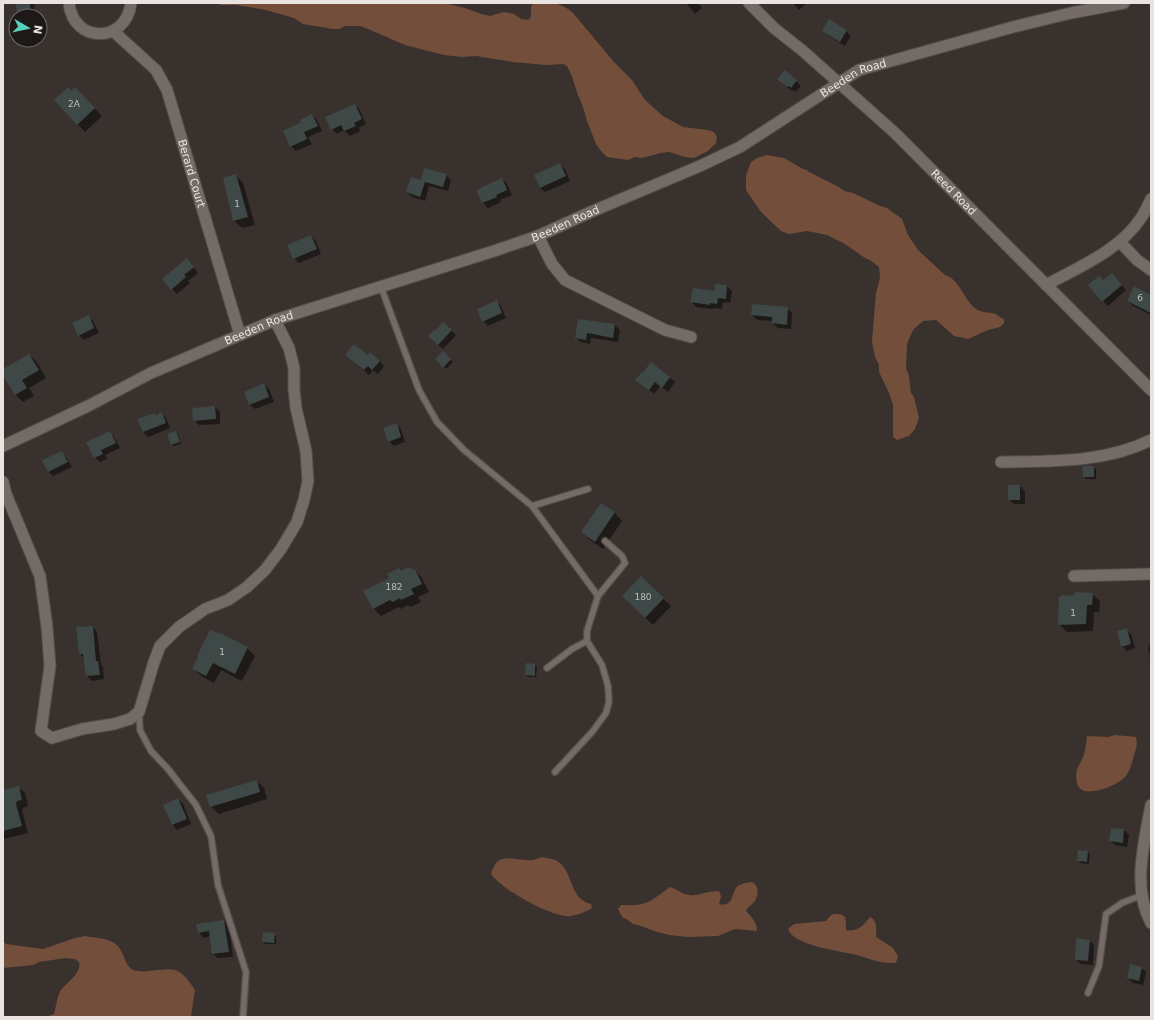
<svg xmlns="http://www.w3.org/2000/svg" width="1154" height="1020" viewBox="0 0 1154 1020" font-family="'DejaVu Sans',sans-serif">
<style>
.green{fill:#724e3b}
.shadow{fill:#0007}
.building{fill:#3e4846}
.lines{fill:none;stroke-linecap:round;stroke-linejoin:round}
.service-casing{stroke:#544e4a;stroke-width:8}
.minor-casing{stroke:#544e4a;stroke-width:13}
.tertiary-casing{stroke:#544e4a;stroke-width:13}
.service{stroke:#746a66;stroke-width:5.5}
.minor{stroke:#746a66;stroke-width:11}
.tertiary{stroke:#746a66;stroke-width:11}
.labels{text-anchor:middle;dominant-baseline:central;stroke-width:3;stroke-linejoin:round;paint-order:stroke}
.number-label{font-size:9px;fill:#bebdba}
.street-label{font-size:11px;fill:#e9e4e1;stroke:#1d1918}
</style>
<rect width="100%" height="100%" fill="#39312d"/>
<path class="green" d="M215,3H444L465,8L481,14L490,16L504,12L514,14L521,19L528,20L531,17V6L534,3C550,3 560,1 573,13L614,62L632,80L645,100L663,116L683,127L708,130L714,132L717,137L716,143L708,151L694,158L685,157L669,152L660,153L654,155L641,158L635,157L628,160L607,157L601,151L596,144L587,121L583,107L578,95L571,74L567,66L563,64L546,65L513,62L476,56L462,57L444,55L405,45L361,26H345L339,29H333L303,24L294,18L266,10L236,5H222Z
M767,155L784,158L803,169L807,170L809,172L839,187L844,191L853,193L880,206L887,208L902,219L908,235L918,250L945,275C960,280 963,298 975,308C980,313 989,312 996,314C998,316 1001,318 1004,319V323L1000,327L988,330L968,339L954,336L936,320L923,321L913,330L907,344L906,368L909,376L911,393L914,397L919,418L915,429L909,436L897,440L893,437V405L889,393L879,372V365L875,357L872,342L876,293L880,278L879,267L870,260L865,258L845,244L827,235L807,231L789,234L781,231L761,212L746,190V175L751,162L757,158Z
M1115,735L1136,737C1138,744 1136,749 1134,755C1132,763 1130,771 1125,777C1117,786 1080,801 1077,783C1074,770 1079,767 1083,757C1086,751 1086,742 1087,736L1108,737Z
M542,857C547,858 554,859 557,861C574,871 568,898 591,904L592,908C587,912 572,917 566,916C548,915 501,889 491,874C498,849 514,862 533,860C536,859 539,858 542,857Z
M752,882C758,885 759,892 756,899C754,904 748,906 746,911C752,918 757,922 757,931L735,929L718,936L687,937L669,935L654,931L641,926L633,924L628,920L622,917L618,909L621,905C648,906 649,902 670,887C677,889 679,892 685,894C696,898 708,890 719,891L721,896L719,904C733,907 731,896 736,888C740,883 746,883 752,882Z
M833,914C847,914 846,917 846,930C857,932 863,926 870,917C878,921 876,929 876,937L893,948L898,956L896,963C879,964 869,958 853,954C838,951 793,945 788,929L794,924L826,921L830,916Z
M85,936C96,938 110,938 118,946C124,953 125,966 133,970C137,971 144,972 148,971C176,968 179,966 195,990L191,1017H45L54,1014C56,1007 57,996 61,990C67,982 82,973 79,962L75,959L66,958L39,962L33,965L3,968V941L6,944L43,949L75,938Z"/>
<path class="shadow" d="M17,3H34L35,16H18Z
M686,3H698L702,8L695,14Z
M793,3H807L799,10Z
M830,20L846,31L851,36L845,46L828,35L823,30Z
M785,71L801,86L796,92L794,90L792,91L783,84Z
M75,88L102,116L85,132L55,100L71,92Z
M355,105L360,110L366,124L359,128L360,131L350,136L344,130L337,134L332,129Z
M312,115L317,120L322,131L308,137L312,144L296,151L291,146L303,122Z
M560,165L565,169L570,181L545,192L540,188Z
M235,175L243,183L255,225L242,228L234,221L227,192Z
M446,175L451,180L448,191L429,186L425,201L412,197L407,192L421,181Z
M502,179L507,184L512,195L500,200L501,202L488,208L483,203L477,190Z
M311,236L316,241L321,254L299,263L294,258Z
M191,264L198,273L188,281L190,283L177,294L172,289Z
M1117,279L1126,290L1108,306L1103,301V281Z
M727,286L732,291L730,303L723,302L722,309L715,308L714,309L696,307L692,302Z
M1151,296V315L1133,306L1128,301Z
M496,301L501,306L506,318L488,326L483,321Z
M787,308L792,313L791,329L778,328L773,323V321L757,320L752,315Z
M88,317L93,321L99,333L84,340L79,335Z
M579,320L615,325L620,330L618,342L591,338L590,344L581,342L576,338Z
M451,330L456,335L443,349L434,341L435,332Z
M443,352L453,362L446,369L436,359Z
M29,355L37,362L46,378L29,388L34,396L23,402L15,394L3,374V370Z
M368,357L380,361L384,366L378,374L373,370L369,375L351,359Z
M651,363L675,382L668,392L660,386L654,394L637,380L643,375Z
M264,385L269,389L274,402L255,409L250,405Z
M215,407L220,412V424L199,425L194,420Z
M162,413L166,418L170,428L148,437L143,432L139,420Z
M396,424L401,429L405,442L394,446L389,441Z
M109,432L114,437L120,448L105,455L107,459L100,462L95,457Z
M175,432L178,434L181,444L174,446L171,444Z
M62,452L66,457L72,467L53,476L49,472Z
M1093,467L1096,469V479H1086L1084,477Z
M1020,486L1025,491V504H1014L1009,499Z
M602,504L615,513L622,521L603,549L590,540L583,532Z
M399,569L402,572L415,570L422,578L429,592L418,597L421,602L410,607L408,605L401,609L399,607L381,616L374,609L391,578Z
M641,578L671,606L653,625L631,604Z
M1092,594L1100,601L1099,612H1094L1093,631L1067,632L1059,624L1074,597Z
M93,627L97,632L101,665L103,667L104,679L92,681L87,676L85,659L80,654Z
M1126,630L1131,634L1135,648L1127,651L1122,646Z
M1149,644H1151V659L1149,657L1150,654L1148,652Z
M247,648L255,656L242,681L221,670L214,683L201,676L193,669Z
M535,665L537,667L536,677H528L526,675Z
M257,781L264,788L267,799L219,814L211,807Z
M18,787L25,793L28,806L23,808L22,811L28,833L3,839V791Z
M178,799L183,804L191,824L177,830L173,825Z
M1112,829L1124,830L1129,835L1127,847L1115,845L1110,840Z
M1088,852L1090,854L1089,864L1080,863L1078,860Z
M224,921L229,926L233,957L218,958L213,954L211,936L204,938L199,933Z
M274,934L276,936V944H265L263,941Z
M1089,940L1094,945L1093,965L1081,964L1076,960Z
M1141,968L1146,972L1143,985L1133,983L1128,978Z"/>
<path class="building" d="M16,3H30L31,16H17Z
M829,19L847,30L840,42L822,31Z
M785,70L797,80L791,88L789,86L787,87L777,79Z
M68,87L71,91L75,87L95,108L77,125L54,100Z
M355,104L362,119L354,123L356,126L344,131L341,125L331,130L325,117Z
M312,114L318,126L304,132L307,139L290,147L283,131L301,122L300,120Z
M560,163L566,176L540,188L534,175Z
M424,168L447,174L443,187L425,182L420,197L406,192L411,177L421,180Z
M236,174L248,217L233,221L223,178Z
M502,178L507,190L496,195L497,197L482,203L476,190Z
M311,235L317,249L293,259L287,245Z
M187,258L194,267L184,275L186,277L171,290L162,279Z
M1112,273L1122,285L1102,302L1088,285L1099,276L1103,280Z
M715,284L727,285L726,299L718,298L717,304L710,303V305L690,302L693,288L715,291Z
M1134,286L1151,295V313L1127,301Z
M497,300L502,313L482,322L477,309Z
M752,304L788,307L787,325L772,323V317L751,315Z
M89,315L94,328L78,336L72,323Z
M578,319L615,324L613,338L587,333L586,340L575,338Z
M443,322L452,330L438,345L428,336L434,330L435,331Z
M354,344L368,355L370,352L380,361L372,370L368,366L364,370L345,355Z
M443,351L451,359L443,368L435,359Z
M29,354L39,370L22,380L27,388L15,395L3,376V369Z
M651,362L670,377L662,388L655,382L649,390L635,380L641,373L642,374Z
M264,383L269,397L249,405L244,392Z
M215,406L216,419L193,421L192,408Z
M162,412L166,423L143,432L137,419L155,413L156,415Z
M397,423L401,437L388,442L383,428Z
M110,431L116,443L101,450L103,454L94,458L86,442Z
M176,431L180,442L171,445L167,434Z
M62,451L68,462L48,472L42,460Z
M1082,466H1094V477H1083Z
M1008,485H1020V500H1008Z
M601,503L615,512L595,542L581,532Z
M410,567L412,570L415,569L422,584L411,589L414,594L401,600L400,598L393,602L390,600L373,609L363,591L389,578L387,574L399,568L401,571Z
M641,576L664,598L645,618L622,596Z
M1075,592L1093,593L1092,605H1087L1086,624L1058,625L1059,597L1063,595L1073,596V594H1075Z
M93,626L96,661H98L100,675L86,676L83,654H79L76,627Z
M1127,628L1131,644L1121,647L1117,631Z
M210,630L220,634V633L248,647L235,674L213,663L206,676L192,669L198,657L197,656Z
M526,663L535,664V676L525,675Z
M257,780L260,792L210,807L206,795Z
M19,786L22,800L17,801L16,804L22,826L3,831V790Z
M178,798L187,819L172,825L163,805Z
M1111,828L1124,829L1123,843L1109,841Z
M1078,850L1088,851L1087,862L1077,861Z
M224,920L229,952L212,954L209,931L198,933L196,924Z
M263,932L275,933L274,943L262,942Z
M1076,938L1090,940L1088,961L1075,960Z
M1130,964L1142,967L1139,981L1127,978Z"/>
<g class="lines">
<g class="service-casing">
<path id="service" d="M381,287L419,390L437,422L464,450L532,506L588,489
M532,506L598,596L625,563L622,556L605,541
M547,668L572,649L587,641
M139,712L140,730L151,751L168,769L196,805L211,836L218,885L246,972L243,1017
M555,772L593,731L606,713L609,702L608,686L602,665L587,641V631L598,596
M1088,993L1099,966L1106,914L1122,903L1142,895"/>
</g>
<g class="minor-casing">
<g id="minor">
<path d="M69,3C73,44 126,44 131,3"/>
<path id="s1" d="M113,31L156,70L167,90L240,335"/>
<path d="M538,236L552,264L565,280L665,330L691,337"/>
<path d="M1120,242L1137,260L1151,270"/>
<path d="M1046,285C1079,267 1120,250 1141,218C1145,212 1148,205 1151,199"/>
<path id="s2" d="M3,446L88,406L151,373L275,320L494,251L538,236L593,211L700,166L740,147L859,70L1013,27L1071,13L1124,3"/>
<path d="M1001,462C1051,461 1105,463 1151,440"/>
<path d="M3,482L6,494L40,576L47,627L50,666L41,731L52,738L82,729L114,724L130,719L139,712L154,662L160,646L179,627L205,609L228,600L247,587L265,570L281,549L297,522L304,500L308,481L306,451L296,408L294,389V368L289,348L275,320"/>
<path d="M1074,576L1151,574"/>
</g>
</g>
<g class="tertiary-casing">
<g id="tertiary">
<path id="s3" d="M749,3L774,28L803,51L895,133L1151,390"/>
<path d="M1151,805C1144,843 1132,888 1151,923"/>
</g>
</g>
<use href="#service" class="service"/>
<use href="#minor" class="minor"/>
<use href="#tertiary" class="tertiary"/>
</g>
<g class="labels">
<g class="number-label">
<text x="74" y="104">2A</text>
<text x="237" y="204">1</text>
<text x="1140" y="298">6</text>
<text x="394" y="587">182</text>
<text x="643" y="597">180</text>
<text x="1073" y="613">1</text>
<text x="222" y="652">1</text>
</g>
<g class="street-label">
<text stroke="none"><textPath href="#s2" startOffset="930">Beeden Road</textPath></text>
<text stroke="none"><textPath href="#s1" startOffset="168">Berard Court</textPath></text>
<text stroke="none"><textPath href="#s3" startOffset="279">Reed Road</textPath></text>
<text stroke="none"><textPath href="#s2" startOffset="606">Beeden Road</textPath></text>
<text stroke="none"><textPath href="#s2" startOffset="282">Beeden Road</textPath></text>
</g>
</g>
<rect width="1154" height="1020" fill="none" stroke="#e9e4e1" stroke-width="8"/>
<g transform="translate(28 28) rotate(99)"><circle r="19" fill="#1d1918" stroke="#6f6a68"/>
<path d="M0-3L7 15L0 10L-7 15Z" fill="#5bcebb"/>
<text y="-6" font-size="11" font-weight="bold" text-anchor="middle" fill="#e9e4e1">N</text>
</g>
</svg>
